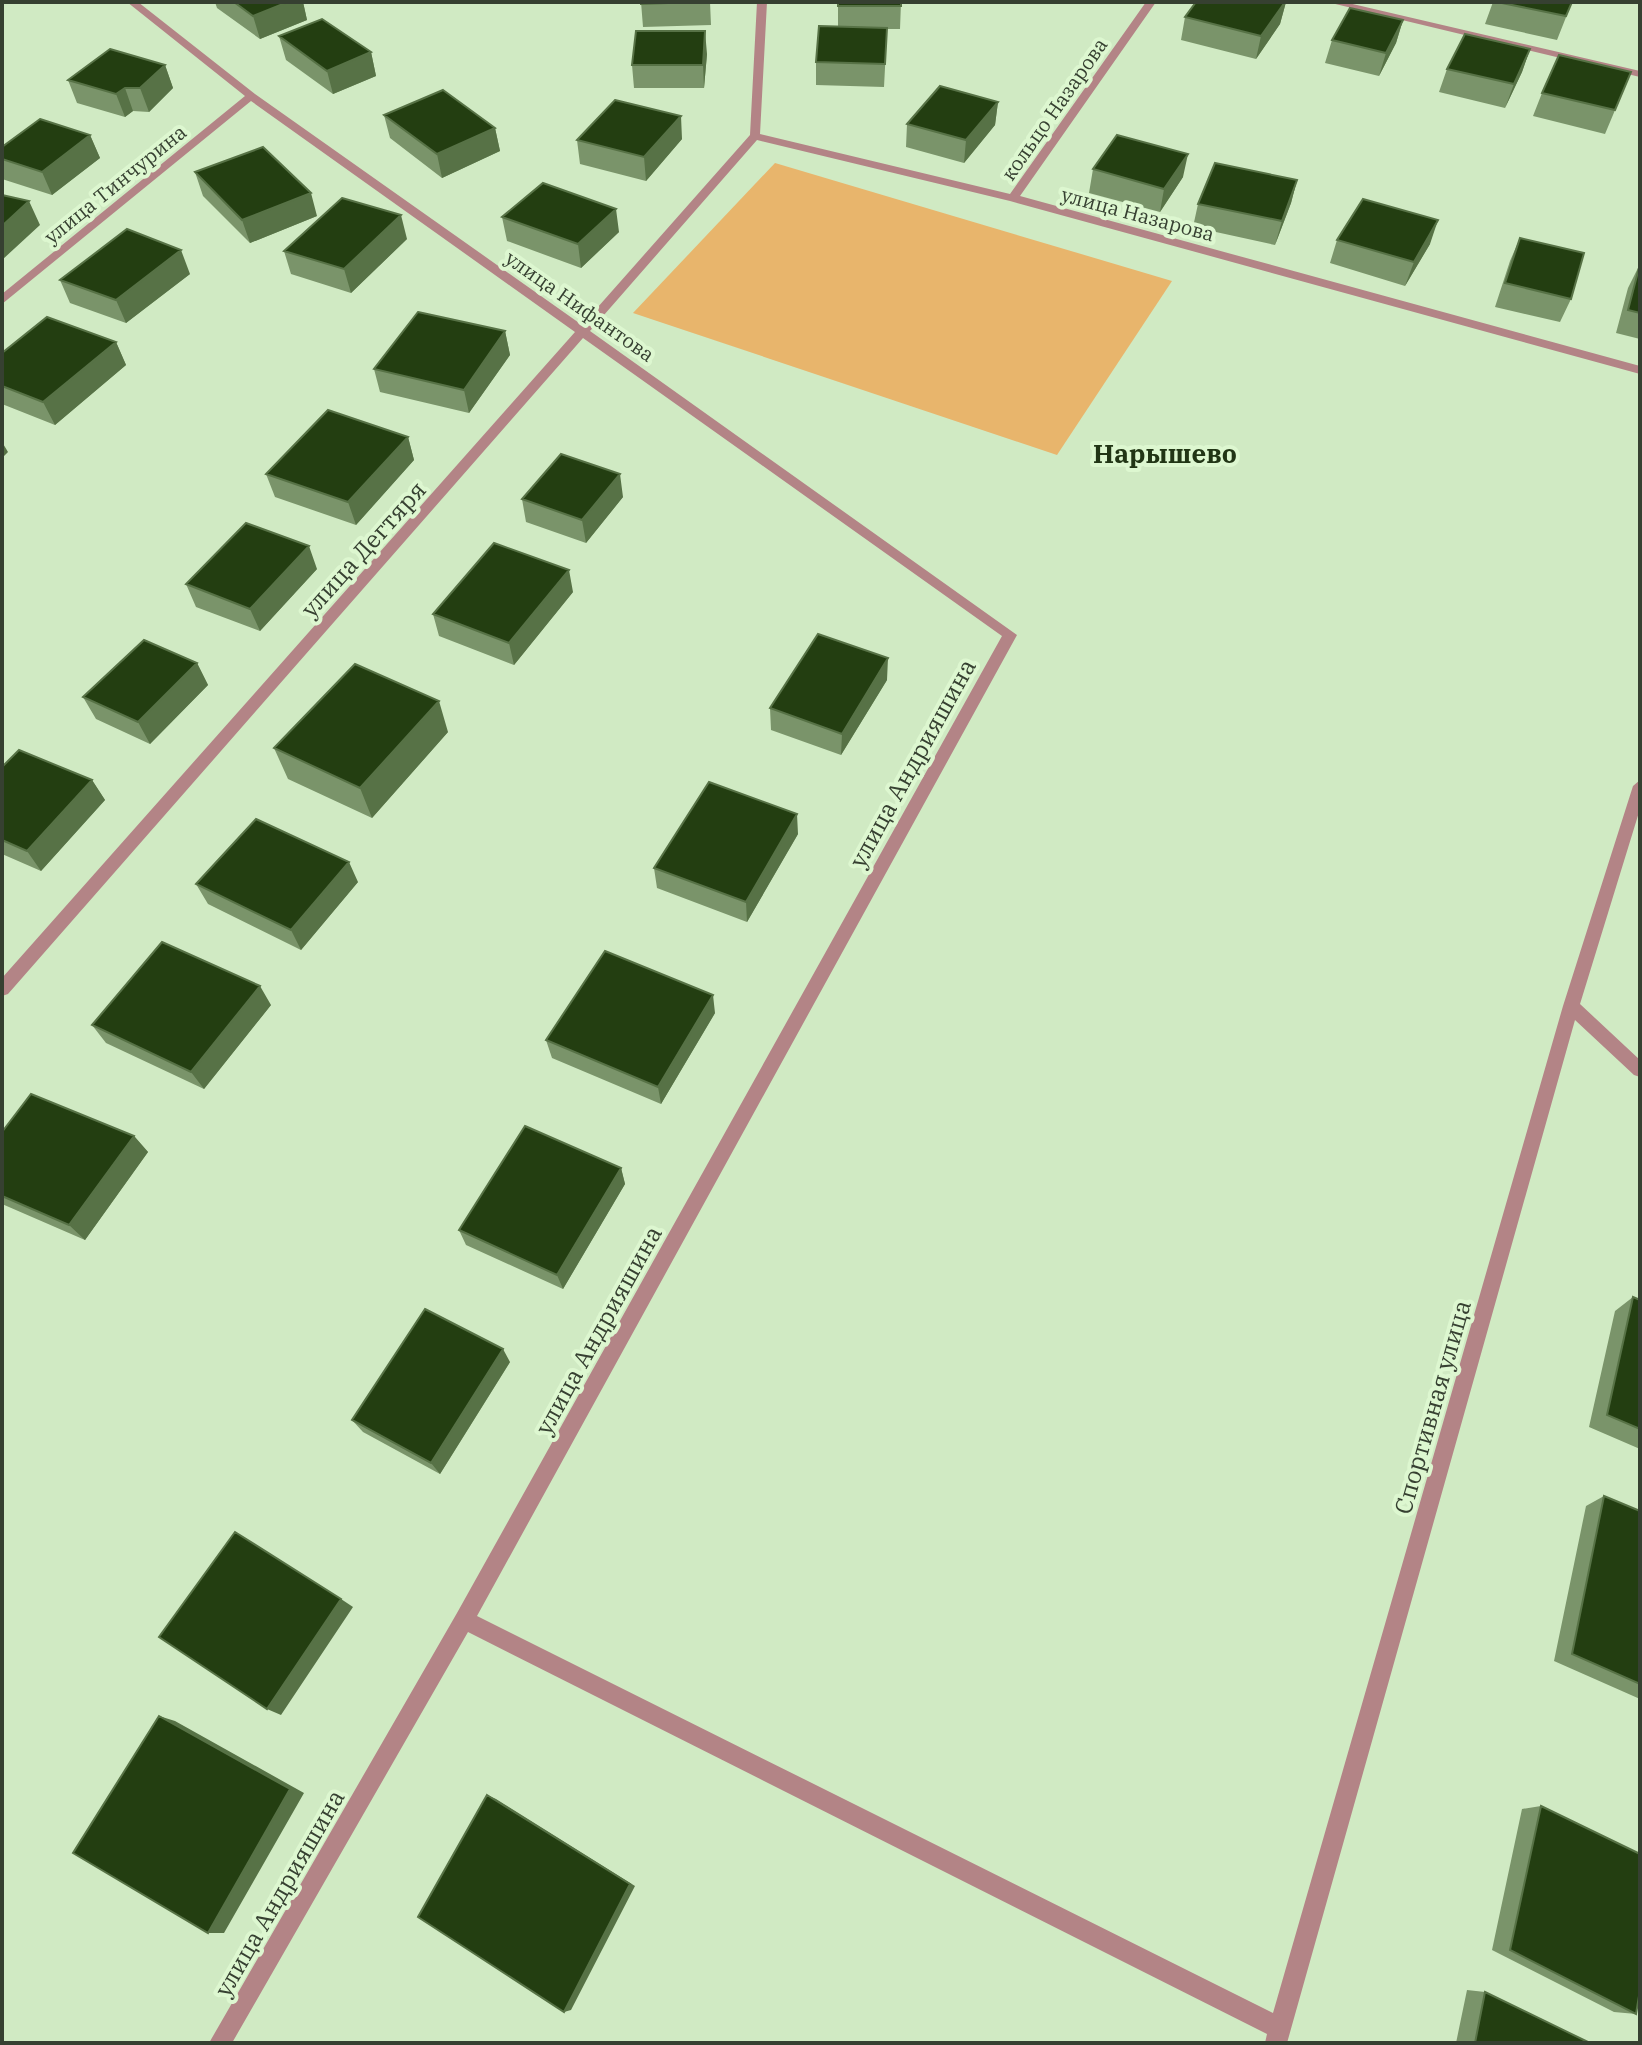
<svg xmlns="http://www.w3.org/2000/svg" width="1642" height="2045" viewBox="0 0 1642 2045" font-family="'IBM Plex Serif',serif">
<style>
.green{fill:#e8b56c}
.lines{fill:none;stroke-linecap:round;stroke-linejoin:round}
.street{fill:#b38486;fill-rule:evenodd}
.wall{fill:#7a946a}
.shaded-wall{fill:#577246}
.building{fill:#233e11;stroke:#577246;stroke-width:2}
.labels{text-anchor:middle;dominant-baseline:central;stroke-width:8;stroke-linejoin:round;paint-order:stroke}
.far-street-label{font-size:20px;fill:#364031;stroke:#ddf7d0}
.street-label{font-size:24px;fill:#364031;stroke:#ddf7d0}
.far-district-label{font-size:26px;font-weight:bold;fill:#213515;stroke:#ddf7d0}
</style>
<rect width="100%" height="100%" fill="#d0eac3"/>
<path class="green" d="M775,163L1172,281L1057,455L633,313Z"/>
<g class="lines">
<path class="street" d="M127,2H138L255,94L582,325L750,135L757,2H767L760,134L1010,194L1146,2H1156L1020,196L1640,366V374L1010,201L757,140L590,331L1017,635L477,1616L1273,2013L1563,1006L1633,786L1640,780V809L1580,1004L1640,1060V1077L1634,1075L1575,1020L1287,2043H1265L1267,2034L468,1632L232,2043H209L457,1613L1002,636L583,338L8,994L2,996V978L575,332L251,101L2,304V294L245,96Z
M1327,2H1344L1640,71V77Z"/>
</g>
<path class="wall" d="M215,2H303L307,20L260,39L217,8Z
M641,2H710L711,25L643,27Z
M838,2H901L900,29H887L884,87L816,85V62L838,26Z
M1286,2L1280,24L1256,59L1181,40L1185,17Z
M1493,2H1572L1557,40L1485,24Z
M1403,20L1396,43L1379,76L1325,63L1332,40Z
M279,36L371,52L376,76L333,94L286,60Z
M1530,49L1522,72L1505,108L1439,92L1447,69Z
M707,54L704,88H634L632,65Z
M165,65L173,88L149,112L133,111L125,117L77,103L68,80Z
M1631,72L1605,134L1533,116L1542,93Z
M998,102L995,125L964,163L906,147L907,124Z
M384,115L495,128L500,151L442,178L390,138Z
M90,135L100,158L52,195L2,179V147Z
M682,139L646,181L580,164L577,140Z
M1093,169L1183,177L1160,212L1089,193Z
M195,172L317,216L250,243L203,196Z
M1297,180L1291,203L1275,245L1193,227L1198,204Z
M502,217L619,232L581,268L507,241Z
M1520,238L1571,299L1560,322L1495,307L1510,261Z
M407,239L351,293L291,274L284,251Z
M1337,240L1430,244L1405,286L1330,263Z
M1640,264V339L1616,333L1628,288Z
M190,274L126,323L70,303L60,280Z
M505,331L510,355L469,413L380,392L374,369Z
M116,342L126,365L55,425L2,404V353Z
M408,437L414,460L356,525L275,497L266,474Z
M623,497L586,543L526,522L522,499Z
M317,569L260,631L196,607L186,584Z
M573,592L514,665L439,636L433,614Z
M197,663L208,685L150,744L96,719L83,697Z
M887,680L841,755L771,730L770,708Z
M448,732L372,818L288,779L274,748Z
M2,767L92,780L105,800L41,871L2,854Z
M798,834L747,922L657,888L654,868Z
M358,882L301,950L208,904L196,884Z
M271,1005L204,1089L106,1043L92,1025Z
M715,1013L661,1104L552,1058L546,1040Z
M2,1132L134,1136L148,1152L85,1240L2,1204Z
M621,1168L625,1184L563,1289L466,1245L459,1230Z
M1633,1297L1640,1300V1449L1589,1427L1615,1311Z
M510,1362L440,1474L363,1432L352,1420Z
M1604,1496L1640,1511V1699L1554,1661L1586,1506Z
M1541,1806L1636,2014L1614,2012L1492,1950L1522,1809Z
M1467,1990L1485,1992L1590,2043H1456Z"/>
<path class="shaded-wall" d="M288,2H303L307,20L260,39L253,16Z
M1286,2L1280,24L1256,59L1261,36Z
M1403,20L1396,43L1379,76L1386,53Z
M705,31L707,54L704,88L703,65Z
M1530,49L1522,72L1505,108L1514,84Z
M371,52L376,76L333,94L327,71Z
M165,65L173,88L149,112L140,88Z
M125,88L133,111L125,117L116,94Z
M998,102L995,125L964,163L966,140Z
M681,116L682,139L646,181L644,157Z
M495,128L500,151L442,178L437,154Z
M90,135L100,158L52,195L42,172Z
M1188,154L1183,177L1160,212L1164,189Z
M1297,180L1291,203L1275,245L1282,221Z
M311,193L317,216L250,243L242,220Z
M29,201L40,225L2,260V226Z
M616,209L619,232L581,268L578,244Z
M401,215L407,239L351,293L344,269Z
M1438,220L1430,244L1405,286L1414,262Z
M181,250L190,274L126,323L116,300Z
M505,331L510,355L469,413L464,390Z
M116,342L126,365L55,425L43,402Z
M408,437L414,460L356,525L348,502Z
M2,442L8,452L2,458Z
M620,474L623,497L586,543L582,520Z
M309,546L317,569L260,631L250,609Z
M569,570L573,592L514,665L509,643Z
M888,658L887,680L841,755L842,734Z
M197,663L208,685L150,744L138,722Z
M439,701L448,732L372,818L360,788Z
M92,780L105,800L41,871L27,851Z
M797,814L798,834L747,922L746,902Z
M349,862L358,882L301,950L291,930Z
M260,986L271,1005L204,1089L191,1072Z
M713,995L715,1013L661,1104L658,1087Z
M134,1136L148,1152L85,1240L69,1225Z
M621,1168L625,1184L563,1289L557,1275Z
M503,1349L510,1362L440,1474L431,1463Z
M341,1599L353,1607L281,1715L267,1709Z
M159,1716L175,1721L304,1793L224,1933H208Z
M487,1795L496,1799L635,1886L571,2010L564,2012Z"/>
<path class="building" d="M234,2H288L253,16Z
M641,2H696L641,4Z
M838,2H901V6H838Z
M1196,2H1285L1261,36L1185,17Z
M1497,2H1572L1566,16Z
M1350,8L1403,20L1386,53L1332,40Z
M322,19L371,52L327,71L279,36Z
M819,26L887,28L885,64L816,62Z
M636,31H705L703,65H632Z
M1465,34L1530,49L1514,84L1447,69Z
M110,49L165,65L140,88H125L116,94L68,80Z
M1559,55L1631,72L1615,110L1542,93Z
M940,86L998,102L966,140L907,124Z
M443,90L495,128L437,154L384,115Z
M615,100L681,116L644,157L577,140Z
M40,119L90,135L42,172L2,159V147Z
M1117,135L1188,154L1164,189L1093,169Z
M263,147L311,193L242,220L195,172Z
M1215,163L1297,180L1282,221L1198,204Z
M543,183L616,209L578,244L502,217Z
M2,195L29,201L2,226Z
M342,198L401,215L344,269L284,251Z
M1363,199L1438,220L1414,262L1337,240Z
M127,229L181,250L116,300L60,280Z
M1520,238L1584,253L1571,299L1505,283Z
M1640,264V313L1628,310Z
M418,312L505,331L464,390L374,369Z
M47,317L116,342L43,402L2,386V353Z
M328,410L408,437L348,502L266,474Z
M561,454L620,474L582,520L522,499Z
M246,523L309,546L250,609L186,584Z
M494,543L569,570L509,643L433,614Z
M818,634L888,658L842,734L770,708Z
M144,640L197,663L138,722L83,697Z
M355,664L439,701L360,788L274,748Z
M19,750L92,780L27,851L2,840V767Z
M709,782L797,814L746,902L654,868Z
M256,819L349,862L291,930L196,884Z
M162,942L260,986L191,1072L92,1025Z
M605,951L713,995L658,1087L546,1040Z
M31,1094L134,1136L69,1225L2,1196V1132Z
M525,1126L621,1168L557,1275L459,1230Z
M1633,1297L1640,1300V1429L1607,1415Z
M425,1309L503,1349L431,1463L352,1420Z
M1604,1496L1640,1511V1684L1572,1654Z
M235,1532L341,1599L267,1709L159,1637Z
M159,1716L290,1789L208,1933L73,1853Z
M487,1795L630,1884L564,2012L418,1917Z
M1541,1806L1640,1854V1990L1636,2014L1510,1950Z
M1485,1992L1590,2043H1475Z"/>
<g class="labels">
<g class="far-street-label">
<text transform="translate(1054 109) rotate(-55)">кольцо Назарова</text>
<text transform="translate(115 184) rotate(-39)">улица Тинчурина</text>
<text transform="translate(1138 214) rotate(15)">улица Назарова</text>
<text transform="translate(580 306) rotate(35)">улица Нифантова</text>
</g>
<g class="street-label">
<text transform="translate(363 549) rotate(-48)">улица Дегтяря</text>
<text transform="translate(912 763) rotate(-61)">улица Андрияшина</text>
<text transform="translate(598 1330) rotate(-61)">улица Андрияшина</text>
<text transform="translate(1432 1407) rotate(-74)">Спортивная улица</text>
<text transform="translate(279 1893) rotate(-60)">улица Андрияшина</text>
</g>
<g class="far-district-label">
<text x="1165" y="453">Нарышево</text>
</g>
</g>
<rect width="1642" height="2045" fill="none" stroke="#364031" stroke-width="8"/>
</svg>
